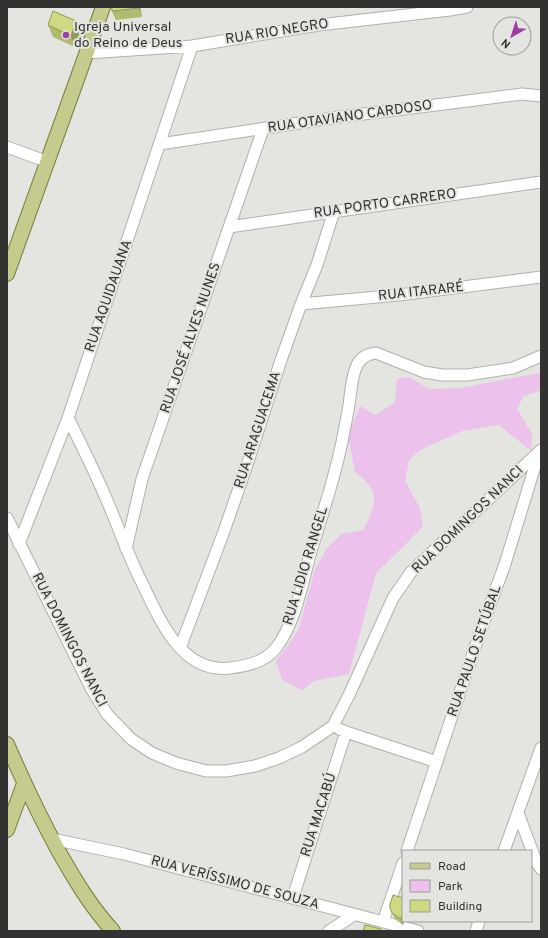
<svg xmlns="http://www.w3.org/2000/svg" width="548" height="938" viewBox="0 0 548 938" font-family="Overpass,sans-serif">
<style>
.green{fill:#ecc1ec}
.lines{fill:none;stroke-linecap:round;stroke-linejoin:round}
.minor-casing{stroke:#b0b1ac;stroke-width:13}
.major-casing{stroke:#787f3b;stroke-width:16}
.minor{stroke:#fff;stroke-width:11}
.major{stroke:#c4cb8c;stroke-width:14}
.wall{fill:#b1bb6f}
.shaded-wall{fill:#90985a}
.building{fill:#ced981;stroke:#90985a}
.poi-dot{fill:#9f3da3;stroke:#e4e5e0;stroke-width:1.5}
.labels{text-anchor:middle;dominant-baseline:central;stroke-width:4;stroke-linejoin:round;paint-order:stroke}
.poi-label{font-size:14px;fill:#323231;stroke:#e4e5e0;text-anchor:start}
.street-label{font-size:14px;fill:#323231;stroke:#e4e5e0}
</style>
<rect width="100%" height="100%" fill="#e4e5e0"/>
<path class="green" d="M539,373L541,380V390L523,397L517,409L532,434L531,451L499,425L462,431L420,450L409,460L405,481L420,508L423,526L403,547L376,573L349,674L314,681L302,690L282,680L276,661L289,644L299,628L315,569L327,548L342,534L363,530C377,504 381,491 355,472L348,435L360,406L376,415L395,402L397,379L409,377L429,389L460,388Z"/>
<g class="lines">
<g class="minor-casing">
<path id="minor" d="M87,53L192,46L319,25L450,10L467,7
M160,144L339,117L452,103L522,94L541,96
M7,147L48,162
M229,227L541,182
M301,304L399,295L541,277
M68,418C81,444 94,470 105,496C118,525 128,556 143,585C160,620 182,674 230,668C247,666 265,662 276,648C295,624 302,584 310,555C321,518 334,481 342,442C344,430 347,418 349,405C351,392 351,378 357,365C361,357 368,354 376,353L424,372L442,375H467L513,368L541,356
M7,518L91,688L107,714L131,739L152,753L176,763L206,771H226L255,766L279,758L302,747L333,726L349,695L393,598L411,572L541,450
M19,544L68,418L192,46
M126,549L142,479L263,129
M180,648L223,534L246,468L281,360L301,304L317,265L334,211
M339,729L346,732L437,762
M518,813L536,861L541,869
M52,839L124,854L418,931
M407,851L479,635L505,564L539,453
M504,851L541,748
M293,897L346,732
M383,922L403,863
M329,931L354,915
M476,931L479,921"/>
</g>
<g class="major-casing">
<path id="major" d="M7,274L103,7
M7,744C23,781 40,817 59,852C75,880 91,907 113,931
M7,830L24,784"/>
</g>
<use href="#minor" class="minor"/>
<use href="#major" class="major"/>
</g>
<path class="wall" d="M110,7H140L142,17L116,20L114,16Z
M48,25L80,33L75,47L53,37Z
M390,908L403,921H404L403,925L395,919Z"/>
<path class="shaded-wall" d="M138,7H140L142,17L139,8Z
M76,21L80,33L75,47L71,36Z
M403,912V921H404L403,925L401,919Z"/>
<path class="building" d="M110,7H138L139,8L113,11Z
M53,11L76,21L71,36L48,25Z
M393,895L403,898V912L401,919L392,913L390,908V904Z
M365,925L381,929L380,931H363Z"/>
<circle class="poi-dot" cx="66" cy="35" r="4"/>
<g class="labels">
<g class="poi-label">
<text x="74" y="27">Igreja Universal<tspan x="74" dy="16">do Reino de Deus</tspan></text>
</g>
<g class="street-label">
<text transform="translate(277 32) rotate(-9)">RUA RIO NEGRO</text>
<text transform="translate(350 117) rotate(-8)">RUA OTAVIANO CARDOSO</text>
<text transform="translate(385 204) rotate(-8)">RUA PORTO CARRERO</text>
<text transform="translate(421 292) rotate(-6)">RUA ITARARÉ</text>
<text transform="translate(109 296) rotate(-71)">RUA AQUIDAUANA</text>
<text transform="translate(191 338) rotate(-71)">RUA JOSÉ ALVES NUNES</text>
<text transform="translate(258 430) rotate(-72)">RUA ARAGUACEMA</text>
<text transform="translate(468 520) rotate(-44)">RUA DOMINGOS NANCI</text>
<text transform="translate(306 566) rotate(-73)">RUA LIDIO RANGEL</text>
<text transform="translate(69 640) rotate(63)">RUA DOMINGOS NANCI</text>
<text transform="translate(475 651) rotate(-71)">RUA PAULO SETÚBAL</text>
<text transform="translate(319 815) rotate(-72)">RUA MACABÚ</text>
<text transform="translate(235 883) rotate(15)">RUA VERÍSSIMO DE SOUZA</text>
</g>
</g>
<rect width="548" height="938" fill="none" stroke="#323231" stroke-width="16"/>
<rect x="402" y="850" width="130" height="72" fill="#e4e5e0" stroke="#9d9d9a"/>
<rect x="410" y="863" width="20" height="6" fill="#c4cb8c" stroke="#9d9d9a"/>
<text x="438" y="870" font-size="12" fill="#323231">Road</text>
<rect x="410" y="880" width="20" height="12" fill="#ecc1ec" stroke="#9d9d9a"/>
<text x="438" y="890" font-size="12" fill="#323231">Park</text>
<rect x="410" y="900" width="20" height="12" fill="#ced981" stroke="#9d9d9a"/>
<text x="438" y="910" font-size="12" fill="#323231">Building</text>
<g transform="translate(512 36) rotate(219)"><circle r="19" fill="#e4e5e0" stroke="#9d9d9a"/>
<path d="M0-3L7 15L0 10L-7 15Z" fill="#9f3da3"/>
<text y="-6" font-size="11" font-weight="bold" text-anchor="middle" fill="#323231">N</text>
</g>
</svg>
